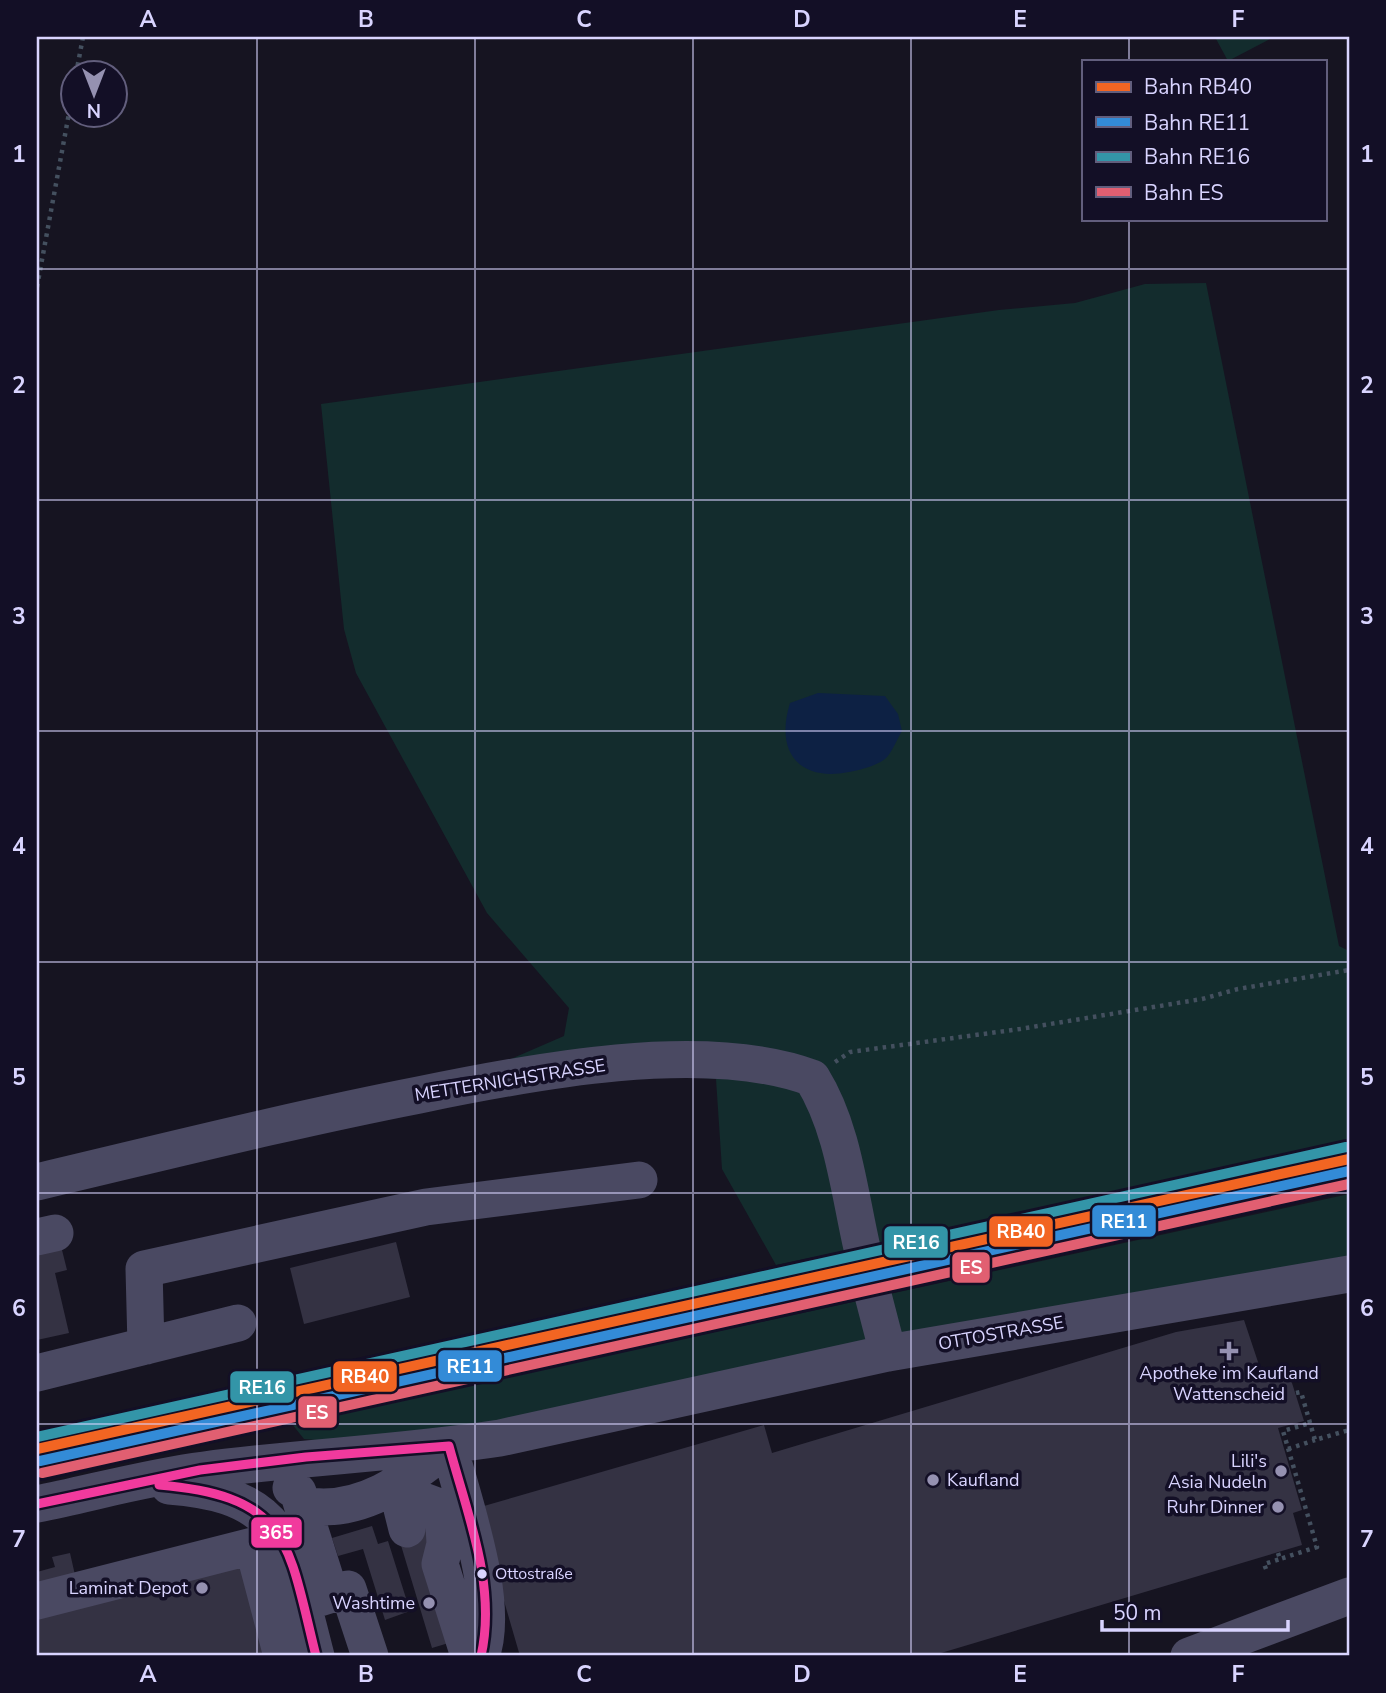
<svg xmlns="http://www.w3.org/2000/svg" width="1386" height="1693" viewBox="0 0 1386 1693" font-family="'Nunito Sans',sans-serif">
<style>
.green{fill:#132c2d}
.water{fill:#0d2144}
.building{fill:#343243}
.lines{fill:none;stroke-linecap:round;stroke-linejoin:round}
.minor-tunnel{stroke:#333142;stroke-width:37;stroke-dasharray:37 18;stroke-linecap:butt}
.path{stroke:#44505f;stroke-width:4.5;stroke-dasharray:3.5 5;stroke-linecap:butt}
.minor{stroke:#4a4962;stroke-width:37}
.bus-1-casing{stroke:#130f26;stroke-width:14}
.bus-1{stroke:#f13a9d;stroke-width:9}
.rail-1-casing{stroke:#130f26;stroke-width:16}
.rail-2-casing{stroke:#130f26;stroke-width:16}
.rail-3-casing{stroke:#130f26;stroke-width:16}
.rail-4-casing{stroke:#130f26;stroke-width:16}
.rail-1{stroke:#f26522;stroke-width:10}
.rail-2{stroke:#338bd7;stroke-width:10}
.rail-3{stroke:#3395a8;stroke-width:10}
.rail-4{stroke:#e15f71;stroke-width:10}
.grid{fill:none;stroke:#d9d4ff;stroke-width:2;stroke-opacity:0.55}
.poi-dot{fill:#9591b1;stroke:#130f26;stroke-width:2.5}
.bus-dot{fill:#d9d4ff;stroke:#130f26;stroke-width:2.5}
.labels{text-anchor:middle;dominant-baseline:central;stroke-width:7;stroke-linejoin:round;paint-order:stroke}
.bus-label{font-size:16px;fill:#d9d4ff;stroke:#130f26;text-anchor:start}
.street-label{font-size:18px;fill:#d9d4ff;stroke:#130f26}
.poi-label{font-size:18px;fill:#d9d4ff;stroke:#130f26;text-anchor:end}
.line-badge{stroke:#130f26;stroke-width:2.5}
.badge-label{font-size:19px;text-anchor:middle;font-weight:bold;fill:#fff}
.neatline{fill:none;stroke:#d9d4ff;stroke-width:2.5}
.grid-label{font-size:23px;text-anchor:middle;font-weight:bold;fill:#d9d4ff}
</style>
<rect width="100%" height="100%" fill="#161421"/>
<path class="green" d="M1215,37H1274L1228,61Z
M1206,283L1339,946L1349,951V1145L776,1265L722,1169L716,1079L504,1062L564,1036L569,1008L487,913L356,673L344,629L321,404L999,310L1075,303L1145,284Z
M1349,1194V1267L539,1417L354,1443L304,1439L292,1424Z"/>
<path class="water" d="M818,693L885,696L898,714L902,731C897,739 892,753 885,759C876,766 860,770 849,772C798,782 775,751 790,703Z"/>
<path class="building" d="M396,1242L410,1297L304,1324L290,1268Z
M61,1246L67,1270L55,1273L69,1333L37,1340V1252Z
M1244,1320L1261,1371L1286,1364L1304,1421L1278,1428L1302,1510L1293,1513L1302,1545L931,1656H520L477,1508L764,1425L772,1453L1176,1332Z
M431,1522L452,1642L432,1648L397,1532Z
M372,1526L378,1544L388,1541L410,1611L385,1620L363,1549L338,1556L332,1538Z
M70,1553L75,1575L37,1583V1572L55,1567L52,1557Z
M253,1561L277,1656H37V1616Z"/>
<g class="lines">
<path class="minor-tunnel" d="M862,1248L873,1295"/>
<path class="path" d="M76,74L83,37
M37,287L74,86
M835,1062L850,1052L1020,1029L1202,999L1238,989L1349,970
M1296,1393L1301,1392L1315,1440L1349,1430
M1288,1449L1315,1440
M1278,1553L1280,1559L1317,1547L1283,1431L1310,1423
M1266,1569L1264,1564L1280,1559"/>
<path class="minor" d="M37,1182C164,1152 291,1120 419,1095C530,1072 705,1038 812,1078C843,1128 849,1191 862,1248
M37,1237L55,1233
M873,1295L888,1353
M146,1346L144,1269L426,1207L639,1180
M37,1373L238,1323
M449,1446C463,1501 501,1604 481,1656
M169,1486C207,1489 250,1496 275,1529C290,1547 309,1630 316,1656
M291,1488L298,1492L330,1593
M37,1504C92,1493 148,1477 204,1470C302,1457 402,1453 500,1438L888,1353L1349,1274
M303,1505C360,1516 407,1480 449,1446
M407,1529L402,1509L409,1501L421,1500L437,1506L444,1525L445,1544L440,1564L469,1656
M316,1599L348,1589L370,1656
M37,1601L253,1546L282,1656
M1189,1656L1349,1596"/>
<g class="bus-1-casing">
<path id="bus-1" d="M159,1485C291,1496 288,1544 316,1656
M37,1504L200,1470L306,1457L449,1446C467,1513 497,1586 481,1656"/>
</g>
<use href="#bus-1" class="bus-1"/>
<g class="rail-1-casing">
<path id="rail-1" d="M37,1449L1349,1159"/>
</g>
<g class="rail-2-casing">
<path id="rail-2" d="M40,1461L1349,1171"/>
</g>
<g class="rail-3-casing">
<path id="rail-3" d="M37,1437L1346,1147"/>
</g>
<g class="rail-4-casing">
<path id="rail-4" d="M42,1473L1349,1184"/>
</g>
<use href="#rail-1" class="rail-1"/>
<use href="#rail-2" class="rail-2"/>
<use href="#rail-3" class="rail-3"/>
<use href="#rail-4" class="rail-4"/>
</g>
<path class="grid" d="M257,37V1656M475,37V1656M693,37V1656M911,37V1656M1129,37V61M1129,219V1656M37,269H1349M37,500H1349M37,731H1349M37,962H1349M37,1193H1349M37,1424H1349"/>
<g class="poi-dot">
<path d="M1225.5 1340.5h7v7h7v7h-7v7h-7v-7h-7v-7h7z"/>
<circle cx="1281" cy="1471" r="7"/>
<circle cx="933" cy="1480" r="7"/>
<circle cx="1278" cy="1507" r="7"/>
<circle cx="202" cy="1588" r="7"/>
<circle cx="429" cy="1603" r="7"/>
</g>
<circle class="bus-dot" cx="482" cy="1574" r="6"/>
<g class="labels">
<g class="bus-label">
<text x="495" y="1574">Ottostraße</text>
</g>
<g class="street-label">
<text transform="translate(510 1080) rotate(-9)">METTERNICHSTRASSE</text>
<text transform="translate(1001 1333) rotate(-10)">OTTOSTRASSE</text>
</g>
<g class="poi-label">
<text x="1229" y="1373" text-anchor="middle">Apotheke im Kaufland<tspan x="1229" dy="21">Wattenscheid</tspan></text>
<text x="1267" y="1461">Lili's<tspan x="1267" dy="21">Asia Nudeln</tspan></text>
<text x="947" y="1480" text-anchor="start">Kaufland</text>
<text x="1264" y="1507">Ruhr Dinner</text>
<text x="188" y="1588">Laminat Depot</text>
<text x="415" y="1603">Washtime</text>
</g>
</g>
<g class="line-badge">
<rect x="1091" y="1204" width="66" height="34" rx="7" fill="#338bd7"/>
<rect x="988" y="1215" width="66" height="33" rx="7" fill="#f26522"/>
<rect x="883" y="1225" width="66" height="34" rx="7" fill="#3395a8"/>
<rect x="951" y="1251" width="40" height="33" rx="7" fill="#e15f71"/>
<rect x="437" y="1349" width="66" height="34" rx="7" fill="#338bd7"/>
<rect x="332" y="1360" width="66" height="33" rx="7" fill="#f26522"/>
<rect x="229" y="1370" width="66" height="34" rx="7" fill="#3395a8"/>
<rect x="297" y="1395" width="41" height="34" rx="7" fill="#e15f71"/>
<rect x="250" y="1516" width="53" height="33" rx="7" fill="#f13a9d"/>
</g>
<g class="badge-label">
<text x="1124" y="1228">RE11</text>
<text x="1021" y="1238">RB40</text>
<text x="916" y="1249">RE16</text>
<text x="971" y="1274">ES</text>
<text x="470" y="1373">RE11</text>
<text x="365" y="1383">RB40</text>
<text x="262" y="1394">RE16</text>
<text x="317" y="1419">ES</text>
<text x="276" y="1539">365</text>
</g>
<rect width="1386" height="1693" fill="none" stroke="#130f26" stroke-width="77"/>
<rect x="1082" y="60" width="245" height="161" fill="#130f26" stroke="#625e7d" stroke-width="2"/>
<rect x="1096" y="82" width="35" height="10" fill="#f26522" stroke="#625e7d" stroke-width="2"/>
<text x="1144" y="94" font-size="21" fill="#d9d4ff">Bahn RB40</text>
<rect x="1096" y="117" width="35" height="10" fill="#338bd7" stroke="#625e7d" stroke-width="2"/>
<text x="1144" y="130" font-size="21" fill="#d9d4ff">Bahn RE11</text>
<rect x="1096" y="152" width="35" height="10" fill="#3395a8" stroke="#625e7d" stroke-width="2"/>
<text x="1144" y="164" font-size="21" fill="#d9d4ff">Bahn RE16</text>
<rect x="1096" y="187" width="35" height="10" fill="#e15f71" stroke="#625e7d" stroke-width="2"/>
<text x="1144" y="200" font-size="21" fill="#d9d4ff">Bahn ES</text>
<g transform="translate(94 94) rotate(180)"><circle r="33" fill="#130f26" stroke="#625e7d" stroke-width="2"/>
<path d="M0-5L12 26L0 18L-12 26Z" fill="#9591b1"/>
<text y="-10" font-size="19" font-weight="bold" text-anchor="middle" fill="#d9d4ff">N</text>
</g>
<path d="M1102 1620v10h186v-10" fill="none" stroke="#d9d4ff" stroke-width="3.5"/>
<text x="1113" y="1620" font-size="21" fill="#d9d4ff" stroke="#130f26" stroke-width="5" paint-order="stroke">50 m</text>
<rect x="38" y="38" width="1310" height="1616" class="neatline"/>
<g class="grid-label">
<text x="148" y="27">A</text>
<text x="366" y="27">B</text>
<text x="584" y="27">C</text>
<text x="802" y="27">D</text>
<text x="1020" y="27">E</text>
<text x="1238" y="27">F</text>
<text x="19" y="162">1</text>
<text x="1367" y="162">1</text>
<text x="19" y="393">2</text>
<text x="1367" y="393">2</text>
<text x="19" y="624">3</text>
<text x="1367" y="624">3</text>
<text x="19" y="854">4</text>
<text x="1367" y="854">4</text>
<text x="19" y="1085">5</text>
<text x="1367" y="1085">5</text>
<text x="19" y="1316">6</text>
<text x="1367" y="1316">6</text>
<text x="19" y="1547">7</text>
<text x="1367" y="1547">7</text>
<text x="148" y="1682">A</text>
<text x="366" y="1682">B</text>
<text x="584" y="1682">C</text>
<text x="802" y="1682">D</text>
<text x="1020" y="1682">E</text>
<text x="1238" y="1682">F</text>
</g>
</svg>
